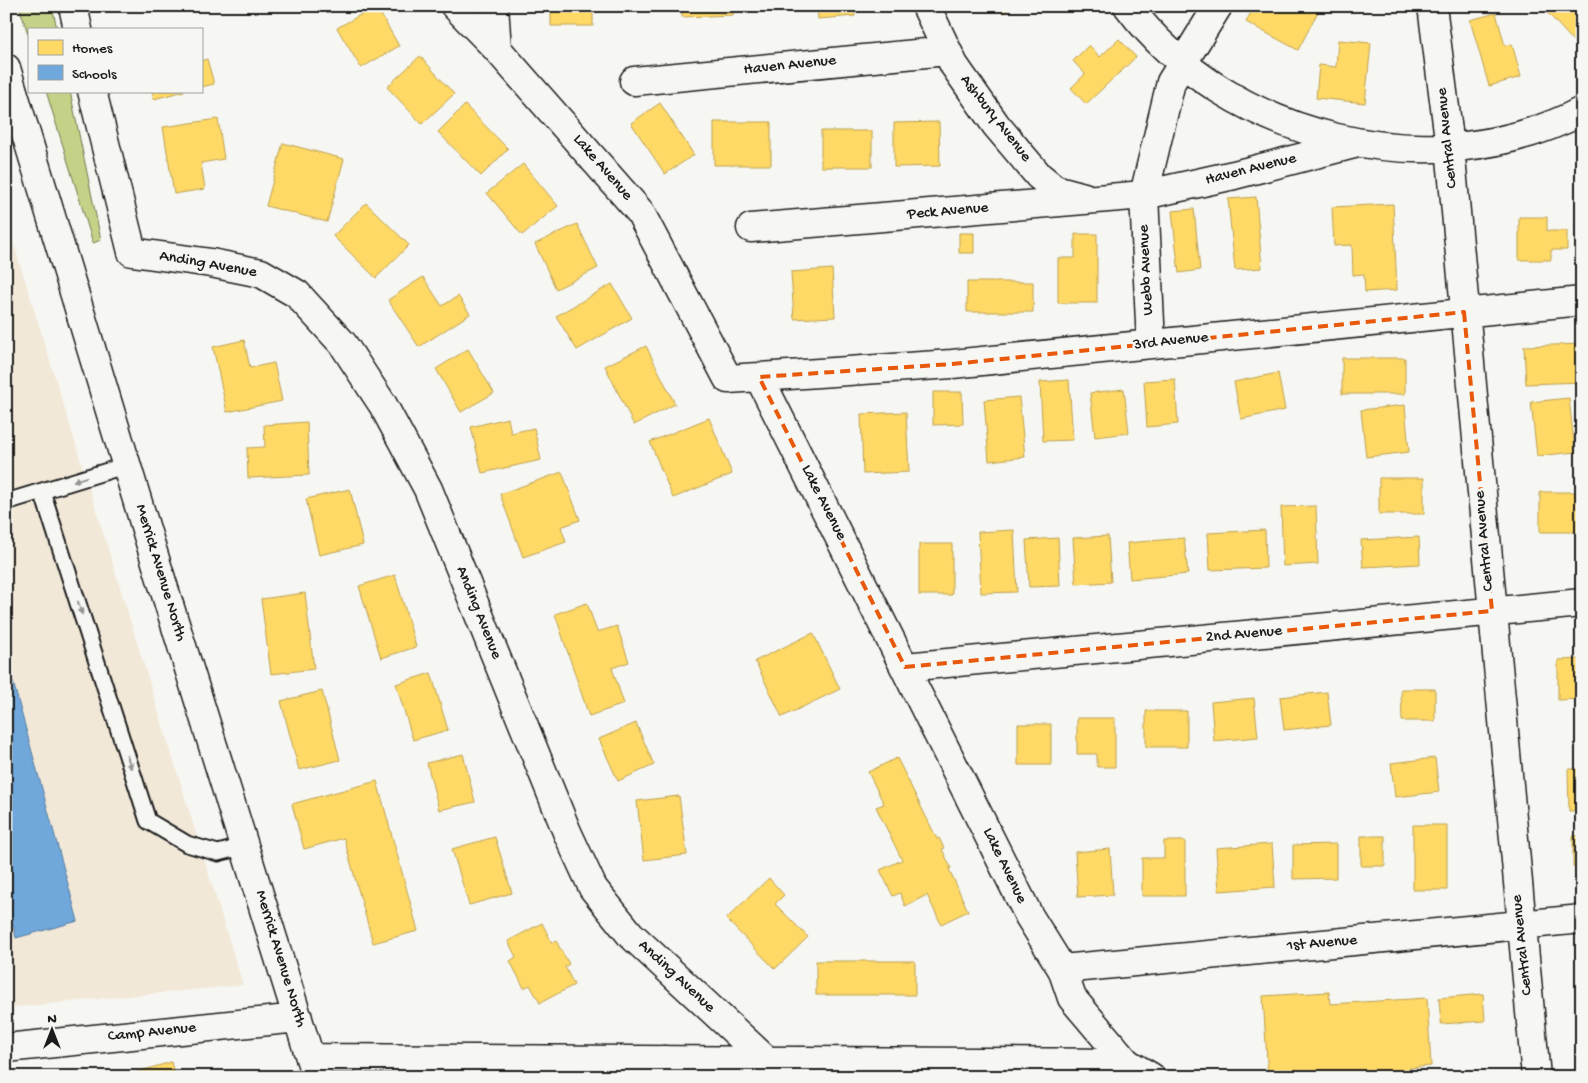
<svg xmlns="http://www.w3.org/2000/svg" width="1588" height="1083" viewBox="0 0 1588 1083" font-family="'Gochi Hand',sans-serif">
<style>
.built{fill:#f2e8d8}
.green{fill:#c3d286;stroke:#707751}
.homes{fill:#ffd966;stroke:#bba050}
.schools{fill:#6fa8dc;stroke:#567ea2}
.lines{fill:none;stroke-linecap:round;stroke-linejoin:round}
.lane-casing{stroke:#1c1c1c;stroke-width:19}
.street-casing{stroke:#1c1c1c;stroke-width:31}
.secondary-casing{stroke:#1c1c1c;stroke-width:31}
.lane{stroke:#f6f6f2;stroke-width:15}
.street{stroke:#f6f6f2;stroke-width:28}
.secondary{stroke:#f6f6f2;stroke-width:28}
.oneway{fill:#949492}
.marked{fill:none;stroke:#e8590c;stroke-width:4;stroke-dasharray:10 6;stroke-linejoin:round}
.labels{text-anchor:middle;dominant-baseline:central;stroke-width:5;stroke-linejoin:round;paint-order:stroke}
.street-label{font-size:16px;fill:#1c1c1c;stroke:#f6f6f2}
</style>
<rect width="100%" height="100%" fill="#f6f6f2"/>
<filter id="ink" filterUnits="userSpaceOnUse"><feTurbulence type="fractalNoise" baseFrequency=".02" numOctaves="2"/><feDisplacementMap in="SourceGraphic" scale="10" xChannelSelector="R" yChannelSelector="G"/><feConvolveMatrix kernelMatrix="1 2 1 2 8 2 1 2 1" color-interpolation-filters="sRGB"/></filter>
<g filter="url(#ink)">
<path class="built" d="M6,219L243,985L6,1008Z"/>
<path class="green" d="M19,6H52L57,29H29V37Z
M46,91H70L101,240L93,243Z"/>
<path class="homes" d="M376,6L399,46L361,68L337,28Z
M551,6H593V26H551Z
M682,6H733V15L682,17Z
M753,6H802L753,10Z
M817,6H855V16L818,19Z
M999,6H1015L1003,13Z
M1254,6H1321L1298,50L1246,22Z
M1544,6H1582V41L1577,45L1543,8Z
M1496,13L1505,46L1512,44L1521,77L1489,86L1470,20Z
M1119,39L1136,57L1086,104L1071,88L1085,74L1073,61L1089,45L1100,57Z
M1338,40L1371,43L1365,103L1316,98L1319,65L1336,67Z
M420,56L454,94L422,124L387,87Z
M207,59L214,84L201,87V61Z
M152,91H184L154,99Z
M660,103L694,155L665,174L631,123Z
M465,105L508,149L481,176L438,132Z
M218,119L224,159L201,163L205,189L174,194L163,127Z
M714,122H771V165H714Z
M939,122L940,166L894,167V123Z
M821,131H872V167H821Z
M283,143L344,159L327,222L266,206Z
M523,164L558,206L522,235L487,193Z
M1256,197L1262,268L1235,270L1228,199Z
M366,203L409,245L376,278L333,236Z
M1393,204L1397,290L1365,292L1364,274L1353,275L1352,245L1334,246L1332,207Z
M1194,209L1200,270L1179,273L1172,211Z
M1519,217H1547V231H1567V250H1551V260H1519Z
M577,224L598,268L556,289L535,244Z
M959,233H974V253H959Z
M1075,234H1097V303H1058V258H1075Z
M832,269L835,317L794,319L791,272Z
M423,277L442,306L458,296L470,314L419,347L388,300Z
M967,282H1033V312H967Z
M612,284L632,318L577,350L556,316Z
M244,340L250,368L274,363L282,401L227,412L213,347Z
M1582,344V382L1526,384L1524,346Z
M646,346L675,404L634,425L605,366Z
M468,349L494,393L461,412L436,369Z
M1342,358H1405V394H1342Z
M1278,373L1285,410L1241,419L1234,382Z
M1175,379L1178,424L1147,427L1144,381Z
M1069,380L1073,440L1043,441L1040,382Z
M1124,389L1129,433L1095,437L1090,393Z
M933,392H962L963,424L933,425Z
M1019,397L1025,457L989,461L984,400Z
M1569,398L1575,452L1537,456L1531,402Z
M1405,405L1409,452L1366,457L1361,410Z
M906,412L909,472L863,474L861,414Z
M508,418L511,433L534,428L541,460L482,473L471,427Z
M709,418L732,474L673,498L650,442Z
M307,422L309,475L248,478L247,448L265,447L264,425Z
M562,472L580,520L561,527L566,542L523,557L500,494Z
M1379,478H1424V514H1379Z
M350,489L363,545L319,555L306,499Z
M1540,492H1582V532H1540Z
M1316,506L1318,564L1283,566L1281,507Z
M1014,530L1017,592L981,593L978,532Z
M1265,530L1266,568L1210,570L1208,533Z
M1108,536L1111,582L1076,584L1073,538Z
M1419,537L1420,564L1363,567L1361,540Z
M1058,538L1060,586L1029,587L1026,540Z
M1184,538L1188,574L1130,579L1127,543Z
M919,544H952V595H919Z
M395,575L416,647L381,658L359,586Z
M305,593L314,669L271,674L261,599Z
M587,603L597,632L617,626L629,662L612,668L624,704L589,716L555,614Z
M813,633L840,689L782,717L755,661Z
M1582,659V699L1558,700V660Z
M431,673L448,730L413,740L396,684Z
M1401,689H1435V721H1402Z
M322,691L340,760L299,770L281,701Z
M1327,692L1331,725L1284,730L1280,697Z
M1254,698L1258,737L1214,741L1211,702Z
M1146,711H1187V747H1146Z
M1077,718H1115V767H1097V754H1077Z
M636,723L654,765L618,781L599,739Z
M1018,724H1051V765H1018Z
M463,754L475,802L439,810L427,763Z
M897,758L937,839L939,838L944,848L942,849L951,868L949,869L968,911L941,924L927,895L905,906L900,893L893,896L880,870L902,860L876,807L884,804L868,772Z
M1435,758L1439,792L1395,797L1391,763Z
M1568,769H1582V811H1569Z
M377,781L418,931L373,943L344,838L304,849L292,804Z
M679,796L687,855L644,860L637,801Z
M1413,825H1447V890H1413Z
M1361,836H1385V866H1361Z
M1573,836H1582V867H1573Z
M495,837L512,893L469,905L452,849Z
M1164,841H1185V896H1142V858H1164Z
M1272,844L1275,887L1219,891L1216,848Z
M1336,844V878L1293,879V845Z
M1110,849L1113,895L1078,897L1075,852Z
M769,878L784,895L775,904L808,937L775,969L726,919Z
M542,923L552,943L556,941L569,964L565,967L574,985L540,1003L530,985L524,988L510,961L516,957L508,941Z
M816,961H915V995H816Z
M1329,992L1330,1004L1427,998L1431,1066L1409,1068V1077H1268L1263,996Z
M1483,994L1485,1021L1441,1024L1439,998Z
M171,1062L175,1077H135L134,1073Z"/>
<path class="schools" d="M6,656L78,921L16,938L13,925L6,927Z"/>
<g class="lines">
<g class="lane-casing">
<path id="lane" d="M127,465L42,491L148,821L187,844L218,853L245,846
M6,502L42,491"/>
</g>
<g class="street-casing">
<path id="street" d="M73,6L78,29
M455,6L497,49L640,212L728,379L759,377L1029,916L1062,969L1072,998L1127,1063
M494,6L497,49
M926,6L954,65L996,125L1039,176L1055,189L1084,197
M1128,6C1228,140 1433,189 1582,111
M1432,6L1450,147L1536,1077
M634,81L947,51
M92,91L132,252L211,263L261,273L297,294L343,344L383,405L428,489L567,832L593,888L630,934L766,1060
M751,228L1144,195L1234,175L1358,143
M1151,344L1144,195L1171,82L1218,6
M759,377L952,364L1582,301
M905,667L1582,603
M1062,969L1582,919
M664,1060L669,1077"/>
</g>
<g class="secondary-casing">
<path id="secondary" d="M6,68L162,582L316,1077
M6,1048L298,1018
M310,1058L1127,1063L1151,1077"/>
</g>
<use href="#lane" class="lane"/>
<use href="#street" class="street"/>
<use href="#secondary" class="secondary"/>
</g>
<defs><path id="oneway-solid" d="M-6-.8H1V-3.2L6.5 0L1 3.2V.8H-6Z" transform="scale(1.25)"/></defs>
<g class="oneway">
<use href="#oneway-solid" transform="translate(80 479) rotate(163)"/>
<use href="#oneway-solid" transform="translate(80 608) rotate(72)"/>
<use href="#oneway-solid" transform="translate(129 762) rotate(72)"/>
</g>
</g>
<path class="marked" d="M1464,312L1492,611L905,667L759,377L952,364Z"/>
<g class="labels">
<g class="street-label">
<text transform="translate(790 66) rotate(-6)">Haven Avenue</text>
<text transform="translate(995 119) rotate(52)">Ashbury Avenue</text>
<text transform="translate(1448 138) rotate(-96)">Central Avenue</text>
<text transform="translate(602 168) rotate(49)">Lake Avenue</text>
<text transform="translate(1251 170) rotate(-14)">Haven Avenue</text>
<text transform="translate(948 212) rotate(-5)">Peck Avenue</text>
<text transform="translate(208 265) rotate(10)">Anding Avenue</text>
<text transform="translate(1147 270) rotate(-93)">Webb Avenue</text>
<text transform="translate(1171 342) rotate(-6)">3rd Avenue</text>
<text transform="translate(823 503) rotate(63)">Lake Avenue</text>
<text transform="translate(1485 541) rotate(-95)">Central Avenue</text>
<text transform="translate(160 573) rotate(73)">Merrick Avenue North</text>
<text transform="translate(478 613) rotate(68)">Anding Avenue</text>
<text transform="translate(1244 635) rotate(-5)">2nd Avenue</text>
<text transform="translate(1004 866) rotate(64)">Lake Avenue</text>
<text transform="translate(1322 944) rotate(-5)">1st Avenue</text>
<text transform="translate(1523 945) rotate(-96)">Central Avenue</text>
<text transform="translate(280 959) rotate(73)">Merrick Avenue North</text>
<text transform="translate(676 977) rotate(43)">Anding Avenue</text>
<text transform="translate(152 1033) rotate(-6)">Camp Avenue</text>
</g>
</g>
<rect width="1588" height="1083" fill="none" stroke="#f6f6f2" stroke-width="25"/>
<rect x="12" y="12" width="1563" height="1058" fill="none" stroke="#1c1c1c" stroke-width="2" filter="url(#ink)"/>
<rect x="28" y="28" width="175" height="65" fill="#f6f6f2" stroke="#9f9f9c"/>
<rect x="38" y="40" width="25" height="15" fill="#ffd966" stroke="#9f9f9c"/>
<text x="72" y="52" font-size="15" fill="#1c1c1c">Homes</text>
<rect x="38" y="65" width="25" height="15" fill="#6fa8dc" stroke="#9f9f9c"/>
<text x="72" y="78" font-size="15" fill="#1c1c1c">Schools</text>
<g transform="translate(52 1030)" stroke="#f6f6f2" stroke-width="4" paint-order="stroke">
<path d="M0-4L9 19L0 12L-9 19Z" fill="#1c1c1c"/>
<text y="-8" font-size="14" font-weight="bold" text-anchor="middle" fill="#1c1c1c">N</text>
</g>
</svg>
